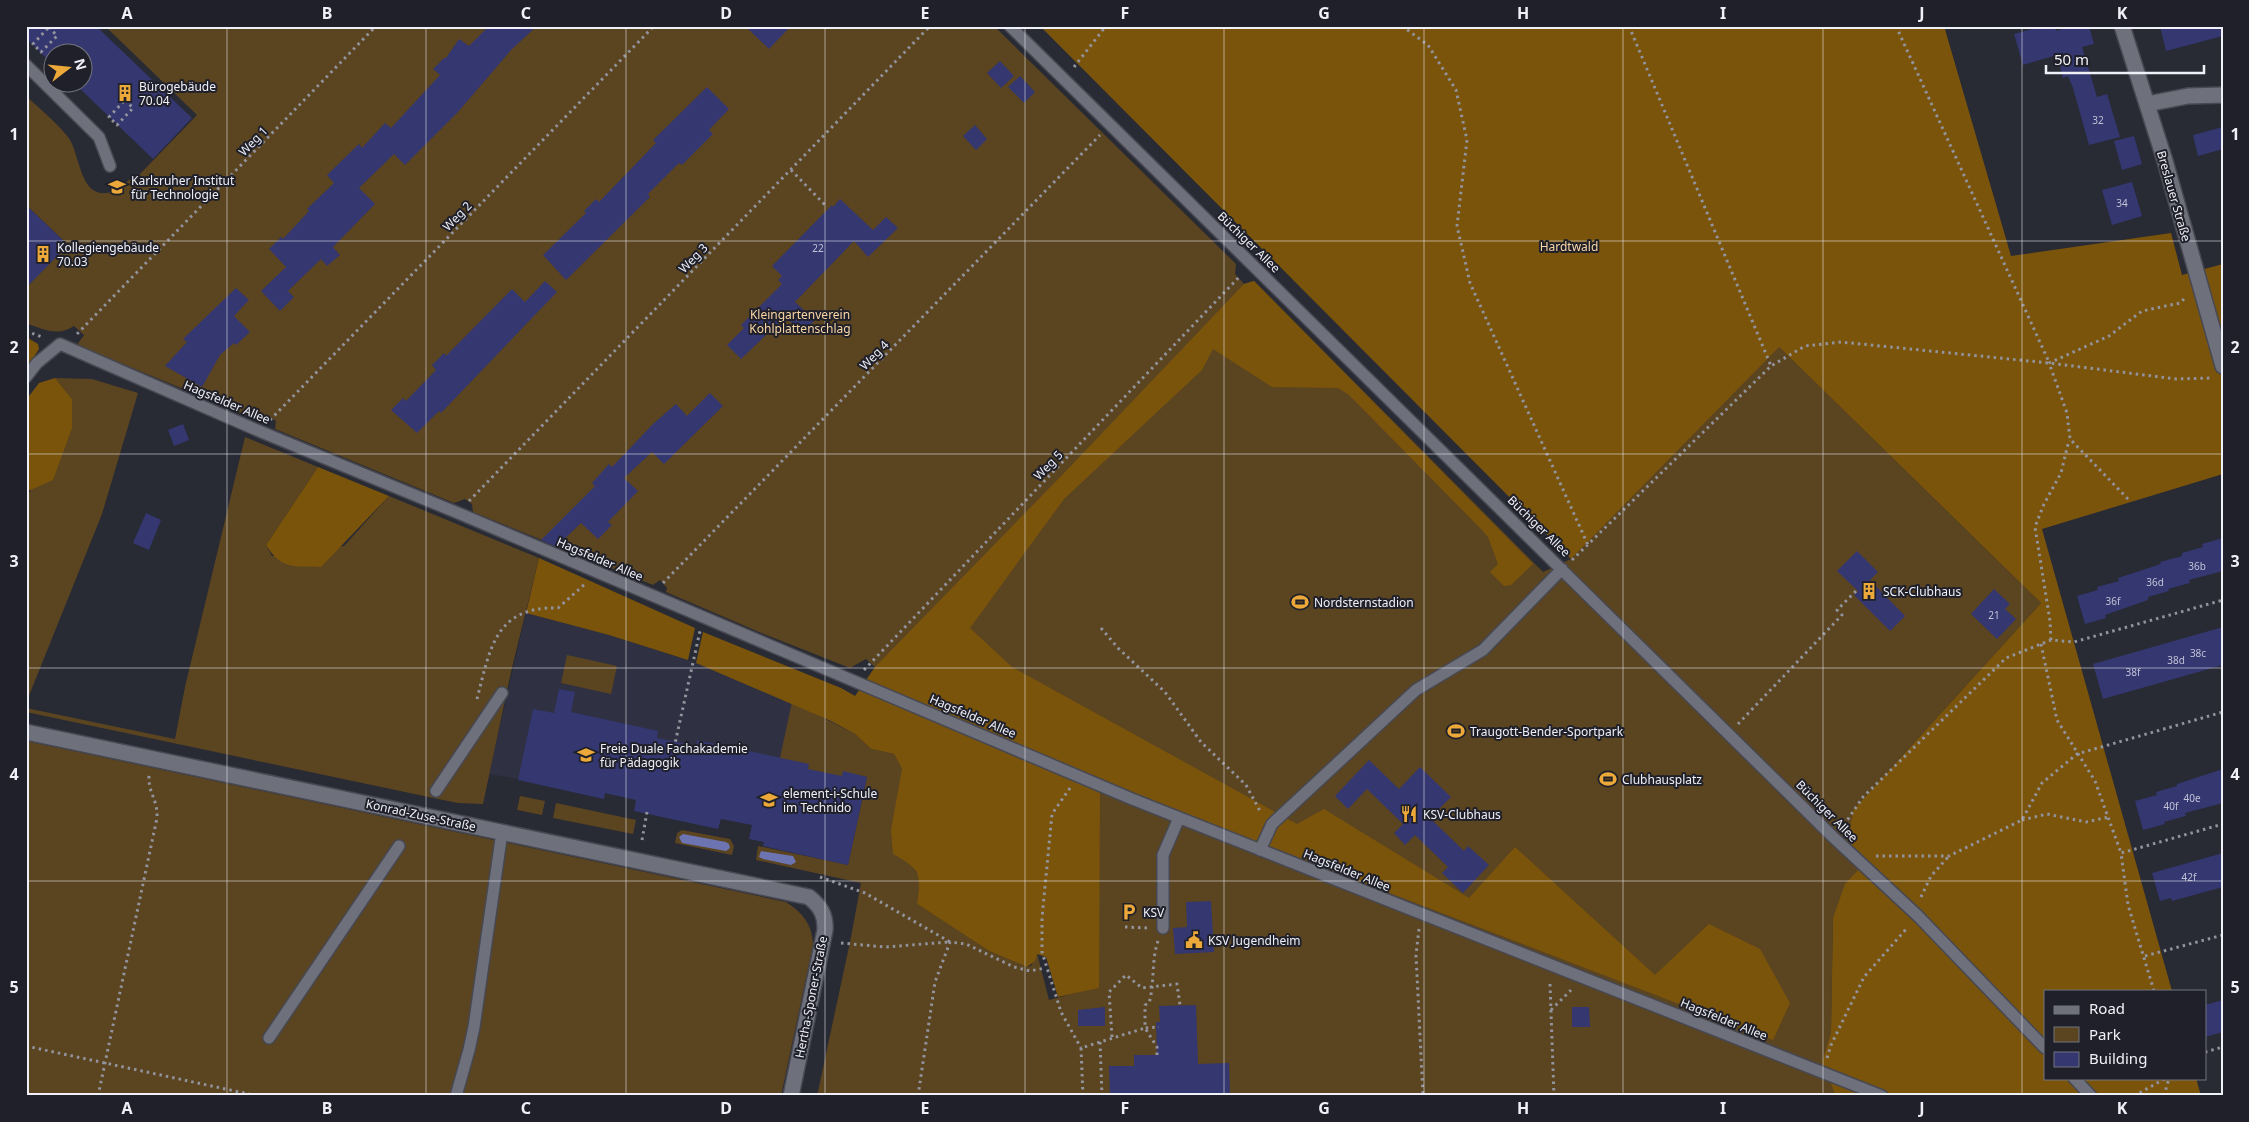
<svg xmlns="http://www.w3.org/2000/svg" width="2249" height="1122" viewBox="0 0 2249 1122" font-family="'Noto Sans',sans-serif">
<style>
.built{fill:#2f3142}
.green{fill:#5b4420}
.forest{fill:#7b540b}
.water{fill:#6d74b2}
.building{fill:#343770}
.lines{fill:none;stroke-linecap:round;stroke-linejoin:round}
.lane-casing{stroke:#474851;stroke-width:14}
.street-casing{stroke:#474851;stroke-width:18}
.path{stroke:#92939c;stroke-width:3;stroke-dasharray:2.5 4;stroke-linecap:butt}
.lane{stroke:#6e707c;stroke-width:11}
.street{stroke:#6e707c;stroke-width:15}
.grid{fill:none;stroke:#f0f1f8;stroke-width:1;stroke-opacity:0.55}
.labels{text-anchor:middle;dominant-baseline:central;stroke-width:4;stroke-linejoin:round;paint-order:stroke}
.number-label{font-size:10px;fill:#c1c2d6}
.poi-label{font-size:12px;fill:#f0f1f8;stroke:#1f202a;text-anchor:start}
.street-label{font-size:12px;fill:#f0f1f8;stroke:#1f202a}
.park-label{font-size:12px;fill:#fad6a5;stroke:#1f202a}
.neatline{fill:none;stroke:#f0f1f8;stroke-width:2}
.grid-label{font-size:16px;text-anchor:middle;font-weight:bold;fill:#f0f1f8}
</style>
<rect width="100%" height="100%" fill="#282a34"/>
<path class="built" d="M526,613L609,635L696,663L831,721L871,749L861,883L800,855L763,846L764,840L752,825L604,793L489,774Z"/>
<path class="green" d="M105,26H994L1236,264L1235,274L1244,284L1254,281L1543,572L1571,559L1778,346L2041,603L1854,809L1863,865L1833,918L1831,1032L1822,1062L1840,1096H817L850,942L861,883L756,860L758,846L848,865L867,777L843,772L842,778L807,771L780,758L792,702L855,734L871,749L894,754L902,769L912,865L920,878L917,904L989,951L1027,967L1031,966L1037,953L1049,1000L1099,987L875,681V667L866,659L850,668L759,632L666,592L667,588L660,580L653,585L473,512L472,504L465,499L454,503L275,429L276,421L267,415L258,420L77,345L84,335L74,326C58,337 42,329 26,323V286L68,245L26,205V96C40,109 56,122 68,137C80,152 79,196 106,193C123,191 126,178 139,175L197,115Z
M55,378L92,379L138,393L102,514L26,703V492H30L72,399Z
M245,437L318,467L266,545L272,556L344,546L389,496L539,558L511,672L483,804L458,803L438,799L26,712V708L175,739L185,687Z
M567,655L617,666L611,694L561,683Z
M26,741L786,902C802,912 813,925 813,945L781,1096H26Z
M520,796L545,801L542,815L517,810Z
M556,803L636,820L633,834L553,818Z
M682,830L730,839L734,846L732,855L675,843L677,833Z"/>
<path class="forest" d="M1040,26H1944L2011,256L2171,233L2182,275L2223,264V474L2042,529L2172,991H2045V1078H2196L2201,1096H1836L1822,1062L1831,1032L1833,918L1845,884L1863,865L1847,840L1854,809L2041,603L1779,347L1571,559Z
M1254,281L1533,564L1511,585L1504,586L1490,572L1498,564L1488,537L1482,530L1349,395L1338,388L1272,387L1213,349L1202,370L1064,499L970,628L1012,667L1297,824L1324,809L1469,898L1515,847L1655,975L1709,924L1760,949L1790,1003L1773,1040L1100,782L1099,988L1058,997L1046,957L1037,954L1035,961L1027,967L989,951L917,904C921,872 921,870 893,854L891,830L902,769L894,754L871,749L855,734L831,721L696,663L703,632L841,688L855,696L875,667L1066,471L1244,284Z
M26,337L38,344L39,349L26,369Z
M55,378L72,399V428L53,480L26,492V400L39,383Z
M318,467L389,496L321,567C295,566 281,570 266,545Z
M539,558L695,628L688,660L609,635L526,613Z"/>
<path class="water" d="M683,834L726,842L729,844L730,848L726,851L682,843L679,837Z
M761,851L793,856L796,862L791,865L763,859L759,857Z"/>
<path class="building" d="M26,26H96L192,118L153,159L73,82H82V52H52V64L26,38Z
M489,26H537L511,50L458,112L405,165L394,154L359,188L375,204L333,247L340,255L327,266L321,259L288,291L294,297L280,311L261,291L286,267L269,249L281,237L283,239L309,211L307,209L334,183L327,175L359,144L362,148L385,123L391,128L440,75L433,69L444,58H446L459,39L469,46Z
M745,26H791L769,49Z
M2043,26H2055L2056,31L2072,26H2089L2094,44L2082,47L2097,97L2107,94L2120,137L2089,145L2073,88L2068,76L2063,78L2057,55L2023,65L2014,34Z
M2160,26H2223V36L2166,51Z
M1000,61L1014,76L1001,88L987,73Z
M1020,76L1035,92L1024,103L1008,87Z
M707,87L729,109L709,130L713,134L682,165L679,163L648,194L650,197L566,280L543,255L586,213L584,211L596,199L599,202L656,143L653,140Z
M975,125L987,139L976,150L963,136Z
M2223,127V149L2198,156L2193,135Z
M2134,136L2142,164L2122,170L2114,141Z
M2132,182L2142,216L2112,225L2102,190Z
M840,199L873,230L886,217L898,228L868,257L854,241L795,302L815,320L803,333L785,317L741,359L727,345L744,328L741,325L782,284L778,280L782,276L772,266L832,205L833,207Z
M26,205L68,245L26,288Z
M545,281L557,292L441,413L439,411L417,433L391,410L403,398L406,401L436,370L432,365L444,353L446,356L512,289L525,302Z
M236,288L249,300L234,316L250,332L236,345L234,343L220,355L202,387L165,366L187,342L183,339Z
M710,393L723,406L664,464L652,452L624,478L638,491L608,522L612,525L598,539L581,523L556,547L541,540L595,486L592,483L609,464L612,467L653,424L676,404L687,416Z
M183,424L189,440L174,446L168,430Z
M146,513L161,520L149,550L133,543Z
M2223,538V571L2189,580L2190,583L2168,589L2169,591L2148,597V600L2105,615L2106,618L2085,624L2077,596L2098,590L2097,587L2119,581L2118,578L2161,564L2160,562L2182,556V553L2203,547L2202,544Z
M1857,551L1878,572L1870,580L1905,616L1890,631L1854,595L1858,591L1837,571Z
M1994,589L2010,604L2005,609L2016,619L1997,639L1971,614Z
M2223,627V665L2103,699L2093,664Z
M559,689L575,692L571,712L658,731L657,738L696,746L697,740L809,764L808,769L842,776L843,771L867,777L848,865L763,846L764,842L749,839L752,825L721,819L718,829L634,811L636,800L605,793L604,799L518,780L533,709L554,713Z
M1369,760L1399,789L1420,767L1451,797L1430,818L1464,851L1468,846L1489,865L1463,893L1442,873L1448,867L1415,835L1405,845L1394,833L1403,824L1367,789L1348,809L1335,796Z
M2223,769V803L2185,813L2186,816L2164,822L2165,824L2143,830L2135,801L2157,795L2156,792L2177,786V784Z
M2223,853V887L2172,901L2171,898L2160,901L2152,873Z
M1211,901L1214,952L1175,954L1173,928L1187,927L1186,902Z
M2223,1000V1032L2205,1037V1005Z
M1196,1005L1198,1064L1229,1063L1230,1096H1110L1109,1066H1134V1055H1157L1156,1022H1160L1159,1006Z
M1105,1007V1026H1078V1010Z
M1572,1007H1589L1590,1027H1572Z"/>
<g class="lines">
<g class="lane-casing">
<path id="lane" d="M1010,26L1833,837L1918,916L2045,1048
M26,65L99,137L110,166
M26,377L37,363L60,344L259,431L458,513L1132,799L1882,1096
M436,791L502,693
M1260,850L1272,824L1416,690L1483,650L1562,569
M1163,928V855L1179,818
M269,1038L399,846
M2074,1078L2091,1096
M456,1096L469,1050L474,1027L502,832"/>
</g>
<g class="street-casing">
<path id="street" d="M2122,26L2165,161L2223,366
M2147,104L2188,96L2223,95
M26,732L809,897C820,906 826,915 825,930L791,1096"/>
</g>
<path class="path" d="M1402,26L1428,45L1456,90L1467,140L1457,226L1470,283L1588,545
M1629,26L1771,366
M1896,26L2049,362
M49,27L57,36L41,52L33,44Z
M1074,67L1106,26
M125,100L133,108L117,125L109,117Z
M791,170L825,205
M26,234V236
M26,331L42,337
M77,334L376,26
M270,420L654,26
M2128,499L2070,439L2067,413L2049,363L2109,336L2142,311L2180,303L2186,297
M469,501L930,26
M1572,560L1771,366L1805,346L1841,342L2049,363L2176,379L2212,378
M663,583L1100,135
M1101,628L1118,648L1165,692L1201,742L1246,785L1261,813
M2051,640L2050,621L2035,527L2044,504L2061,473L2069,440
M2041,644L2057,720L2095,781L2121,853
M864,670L1241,275
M477,699C490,649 495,606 558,608L585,584
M1738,724L1842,615L1837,610L1857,590
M674,748L700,631
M1070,788L1052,814L1042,918V952L1061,1012L1081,1048
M2022,820L2047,814L2086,822L2109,817
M1844,825L1863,797L2006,658L2051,640L2074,642L2223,600
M642,840L647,812
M1876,856H1949L2022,820L2042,783L2077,754L2223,712
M820,877L865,893L950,942
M1921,897L1931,876L1949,856
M1125,927L1148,928
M1419,929L1416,955L1423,1096
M1158,941C1151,961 1155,983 1149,1003L1145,1005V1028L1159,1027
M841,943L885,947L949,942
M2145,956L2223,935
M1550,984L1554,1096
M2154,991L2128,905L2121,853L2223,824
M1551,1010L1571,990
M1112,1037L1109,992L1126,975L1142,988L1177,984L1180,1005
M1100,1042L1102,1096
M26,1046L258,1096
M2205,1052L2223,1047
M1827,1058L1831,1045L1864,977L1908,927
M98,1096L157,818C158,799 148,794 149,775
M918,1096L935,982L950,942L966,944L1014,967L1030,971L1045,968
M1083,1096L1081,1048L1145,1028L1157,1047V1055
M2134,1096L2166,1078
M2164,1096L2169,1078"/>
<use href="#lane" class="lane"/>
<use href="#street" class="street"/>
</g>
<path class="grid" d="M227,26V1096M426,26V1096M626,26V1096M825,26V1096M1025,26V1096M1224,26V1096M1424,26V1096M1623,26V1096M1823,26V1096M2022,26V1096M26,241H2223M26,454H2223M26,668H2223M26,881H2223"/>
<defs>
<g id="building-bare" transform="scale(1.35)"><path d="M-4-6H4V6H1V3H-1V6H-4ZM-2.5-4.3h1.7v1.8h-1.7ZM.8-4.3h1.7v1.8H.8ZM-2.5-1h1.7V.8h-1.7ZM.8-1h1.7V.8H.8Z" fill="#eca93a" stroke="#1f202a" stroke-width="2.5" paint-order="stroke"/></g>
<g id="university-bare" transform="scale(1.35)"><path d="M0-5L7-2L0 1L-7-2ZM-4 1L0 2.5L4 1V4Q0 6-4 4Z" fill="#eca93a" stroke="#1f202a" stroke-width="2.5" paint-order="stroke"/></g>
<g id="stadium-bare" transform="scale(1.35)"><path d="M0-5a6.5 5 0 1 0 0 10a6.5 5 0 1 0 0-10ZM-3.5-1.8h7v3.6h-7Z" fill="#eca93a" stroke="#1f202a" stroke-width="2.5" paint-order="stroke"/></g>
<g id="school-bare" transform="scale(1.35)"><path d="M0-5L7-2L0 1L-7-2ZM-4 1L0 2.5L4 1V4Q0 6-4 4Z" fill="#eca93a" stroke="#1f202a" stroke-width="2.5" paint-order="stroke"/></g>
<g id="restaurant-bare" transform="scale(1.35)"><path d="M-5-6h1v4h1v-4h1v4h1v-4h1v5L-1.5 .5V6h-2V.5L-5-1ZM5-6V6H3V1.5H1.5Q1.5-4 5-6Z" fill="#eca93a" stroke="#1f202a" stroke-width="2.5" paint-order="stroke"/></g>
<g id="parking-bare" transform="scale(1.35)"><path d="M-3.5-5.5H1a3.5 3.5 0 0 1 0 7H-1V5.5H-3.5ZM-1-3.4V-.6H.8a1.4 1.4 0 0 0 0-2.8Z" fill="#eca93a" stroke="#1f202a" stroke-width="2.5" paint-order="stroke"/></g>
<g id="civic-bare" transform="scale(1.35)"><path d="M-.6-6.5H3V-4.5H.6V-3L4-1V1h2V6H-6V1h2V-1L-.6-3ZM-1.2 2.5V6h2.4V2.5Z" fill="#eca93a" stroke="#1f202a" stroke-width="2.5" paint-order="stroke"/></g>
</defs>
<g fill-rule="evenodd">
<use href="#building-bare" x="125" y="93"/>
<use href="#university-bare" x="117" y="187"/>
<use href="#building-bare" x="43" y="254"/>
<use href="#building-bare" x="1869" y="591"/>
<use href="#stadium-bare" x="1300" y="602"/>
<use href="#stadium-bare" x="1456" y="731"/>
<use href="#university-bare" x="586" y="755"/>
<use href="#stadium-bare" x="1608" y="779"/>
<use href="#school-bare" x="769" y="800"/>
<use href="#restaurant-bare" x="1409" y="814"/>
<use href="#parking-bare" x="1129" y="912"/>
<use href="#civic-bare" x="1194" y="940"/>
</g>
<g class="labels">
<g class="number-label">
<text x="2098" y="120">32</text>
<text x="2122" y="203">34</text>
<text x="818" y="248">22</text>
<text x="2197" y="566">36b</text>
<text x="2155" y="582">36d</text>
<text x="2113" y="601">36f</text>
<text x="1994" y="615">21</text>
<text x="2198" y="653">38c</text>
<text x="2176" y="660">38d</text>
<text x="2133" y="672">38f</text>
<text x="2192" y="798">40e</text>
<text x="2171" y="806">40f</text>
<text x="2189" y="877">42f</text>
</g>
<g class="poi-label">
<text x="139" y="86">Bürogebäude<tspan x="139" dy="14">70.04</tspan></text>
<text x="131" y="180">Karlsruher Institut<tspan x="131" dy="14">für Technologie</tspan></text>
<text x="57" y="247">Kollegiengebäude<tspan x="57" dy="14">70.03</tspan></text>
<text x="1883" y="591">SCK-Clubhaus</text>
<text x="1314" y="602">Nordsternstadion</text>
<text x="1470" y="731">Traugott-Bender-Sportpark</text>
<text x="600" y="748">Freie Duale Fachakademie<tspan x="600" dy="14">für Pädagogik</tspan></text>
<text x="1622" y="779">Clubhausplatz</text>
<text x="783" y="793">element-i-Schule<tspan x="783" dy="14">im Technido</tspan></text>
<text x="1423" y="814">KSV-Clubhaus</text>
<text x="1143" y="912">KSV</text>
<text x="1208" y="940">KSV Jugendheim</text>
</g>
<g class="street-label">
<text transform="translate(253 141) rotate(-46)">Weg 1</text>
<text transform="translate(2174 196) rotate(74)">Breslauer Straße</text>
<text transform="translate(457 216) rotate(-46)">Weg 2</text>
<text transform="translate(1249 242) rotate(44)">Büchiger Allee</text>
<text transform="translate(693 258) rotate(-46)">Weg 3</text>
<text transform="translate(874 355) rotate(-46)">Weg 4</text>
<text transform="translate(227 402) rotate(23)">Hagsfelder Allee</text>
<text transform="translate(1048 465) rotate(-46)">Weg 5</text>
<text transform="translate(1539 526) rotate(44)">Büchiger Allee</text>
<text transform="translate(600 559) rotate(23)">Hagsfelder Allee</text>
<text transform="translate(973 716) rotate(23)">Hagsfelder Allee</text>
<text transform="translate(1827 811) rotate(45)">Büchiger Allee</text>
<text transform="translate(421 815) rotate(12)">Konrad-Zuse-Straße</text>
<text transform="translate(1347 870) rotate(22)">Hagsfelder Allee</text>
<text transform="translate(811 997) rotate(-79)">Hertha-Sponer-Straße</text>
<text transform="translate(1724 1019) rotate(22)">Hagsfelder Allee</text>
</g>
<g class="park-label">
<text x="1569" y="246">Hardtwald</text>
<text x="800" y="314">Kleingartenverein<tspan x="800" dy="14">Kohlplattenschlag</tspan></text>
</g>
</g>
<rect width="2249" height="1122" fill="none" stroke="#1f202a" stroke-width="55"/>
<rect x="2044" y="990" width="162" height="90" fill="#1f202a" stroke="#73747c"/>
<rect x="2054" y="1006" width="25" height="8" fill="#6e707c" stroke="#73747c"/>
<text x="2089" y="1014" font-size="15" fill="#f0f1f8">Road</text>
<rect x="2054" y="1027" width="25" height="15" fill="#5b4420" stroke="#73747c"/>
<text x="2089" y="1040" font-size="15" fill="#f0f1f8">Park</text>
<rect x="2054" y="1052" width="25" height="15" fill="#343770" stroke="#73747c"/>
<text x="2089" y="1064" font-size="15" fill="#f0f1f8">Building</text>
<g transform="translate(68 68) rotate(74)"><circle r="24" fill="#1f202a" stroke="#73747c"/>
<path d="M0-4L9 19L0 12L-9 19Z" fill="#eca93a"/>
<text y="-8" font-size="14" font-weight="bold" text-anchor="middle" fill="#f0f1f8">N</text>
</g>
<path d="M2046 65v8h158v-8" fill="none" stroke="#f0f1f8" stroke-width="2.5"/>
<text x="2054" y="65" font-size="15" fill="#f0f1f8" stroke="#1f202a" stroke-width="4" paint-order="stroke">50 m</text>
<rect x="28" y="28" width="2194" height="1066" class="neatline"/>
<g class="grid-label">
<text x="127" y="19">A</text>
<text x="327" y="19">B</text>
<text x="526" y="19">C</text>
<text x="726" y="19">D</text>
<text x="925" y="19">E</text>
<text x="1125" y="19">F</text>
<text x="1324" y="19">G</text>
<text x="1523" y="19">H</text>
<text x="1723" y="19">I</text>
<text x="1922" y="19">J</text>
<text x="2122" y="19">K</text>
<text x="14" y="140">1</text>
<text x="2235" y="140">1</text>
<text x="14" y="353">2</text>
<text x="2235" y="353">2</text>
<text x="14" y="567">3</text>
<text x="2235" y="567">3</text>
<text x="14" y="780">4</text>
<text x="2235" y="780">4</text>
<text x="14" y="993">5</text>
<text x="2235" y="993">5</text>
<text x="127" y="1114">A</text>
<text x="327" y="1114">B</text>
<text x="526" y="1114">C</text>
<text x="726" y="1114">D</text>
<text x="925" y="1114">E</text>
<text x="1125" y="1114">F</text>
<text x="1324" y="1114">G</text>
<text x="1523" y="1114">H</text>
<text x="1723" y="1114">I</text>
<text x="1922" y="1114">J</text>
<text x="2122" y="1114">K</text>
</g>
</svg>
